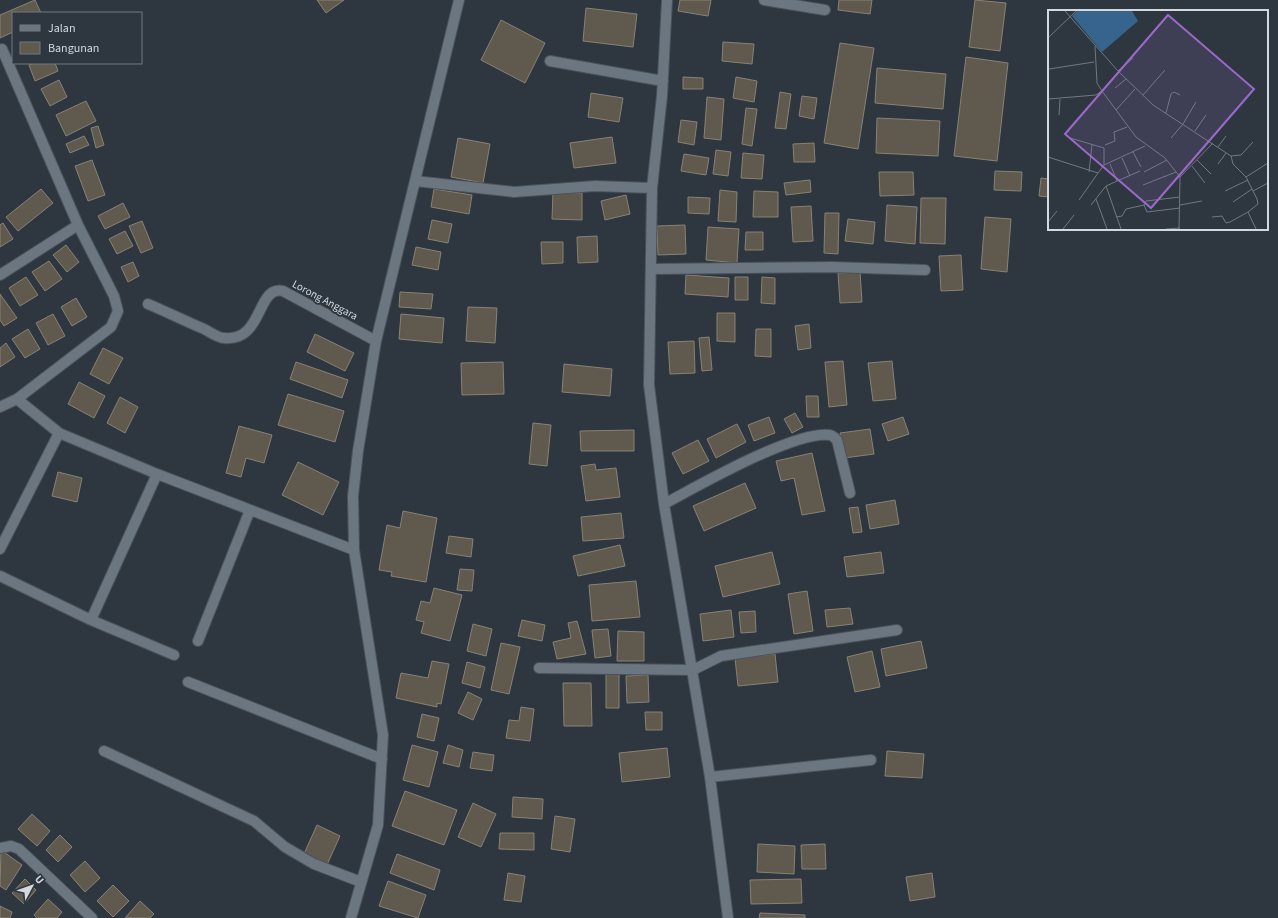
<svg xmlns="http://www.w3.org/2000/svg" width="1278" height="918" viewBox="0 0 1278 918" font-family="'Source Sans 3',sans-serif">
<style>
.building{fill:#605a4e;stroke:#888275}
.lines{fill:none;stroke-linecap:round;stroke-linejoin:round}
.minor-casing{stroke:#4b525a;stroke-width:12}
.minor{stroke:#6c7680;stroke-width:10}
.labels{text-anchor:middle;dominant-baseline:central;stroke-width:4;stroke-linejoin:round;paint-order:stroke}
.street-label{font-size:11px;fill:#d4d9df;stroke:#2e3740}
.inset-road{fill:none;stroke:#707880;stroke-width:1}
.view{fill:#9a69ca;fill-opacity:0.15;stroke:#9a69ca;stroke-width:2}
.inset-edge{fill:none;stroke:#d4d9df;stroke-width:2}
</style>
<rect width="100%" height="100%" fill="#2e3740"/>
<path class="building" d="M35,0L41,13H13V32L0,38V15Z
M317,0H344L326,13Z
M680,0H711L708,16L678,11Z
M839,0H872L870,14L838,10Z
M975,0L1006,3L1000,51L969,47Z
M586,8L637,14L633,47L583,41Z
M501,20L545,43L525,83L481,60Z
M723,42L754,44L752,64L722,61Z
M840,43L874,48L858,149L824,143Z
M966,57L1008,63L997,161L954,156Z
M34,63H55L58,71L35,81L29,65Z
M877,68L946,74L943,109L875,103Z
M683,77L703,78V89H683Z
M736,77L757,81L754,102L733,98Z
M59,80L67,97L50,106L41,89Z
M780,92L791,94L786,129L775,128Z
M591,93L623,98L619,122L588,117Z
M802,96L817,98L814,119L799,116Z
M707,97L724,99L721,140L704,138Z
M86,101L96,121L66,136L56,115Z
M746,108L757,109L752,146L742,144Z
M877,118L940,121L938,156L876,153Z
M681,120L697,122L694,145L678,142Z
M98,126L104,145L96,148L91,128Z
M84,136L89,145L70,153L66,144Z
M612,137L616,163L574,168L570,143Z
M458,138L490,144L483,183L451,177Z
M814,143L815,162H794L793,144Z
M716,150L731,152L728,176L713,174Z
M743,153L764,155L762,179L741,178Z
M684,154L709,158L706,175L681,171Z
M92,160L105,195L88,201L75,166Z
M995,171L1022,172L1021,191L994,190Z
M879,172H913L914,195L880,196Z
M1041,178L1049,179V197L1039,196Z
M810,180L811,192L786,195L784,183Z
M41,189L53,203L18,231L6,217Z
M434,189L472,195L469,214L431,207Z
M720,190L737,192L736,222L718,221Z
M754,191L778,192V217H753Z
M553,192L582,193V220L552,219Z
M626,195L630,214L605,220L601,201Z
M688,197L710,198L709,214L688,213Z
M921,198H946L945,244L920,243Z
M123,203L130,217L105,229L98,216Z
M887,205L917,207L915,244L885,241Z
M811,206L813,241L793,242L791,207Z
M825,213H839L838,254L824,253Z
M985,217L1011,219L1007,272L981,269Z
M848,219L875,222L873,244L845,241Z
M432,220L452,224L448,243L428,239Z
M142,221L153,248L141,253L129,226Z
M3,223L13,239L0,247V225Z
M685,225L686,254L658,255L657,226Z
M708,227L739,229L737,263L706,260Z
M125,231L133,246L117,254L109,239Z
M746,232H763V250H745Z
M597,236L598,262L578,263L577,237Z
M541,242H563V263L542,264Z
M66,245L79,262L67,272L53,255Z
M416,247L441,252L438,270L412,265Z
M961,255L963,290L941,291L939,256Z
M49,261L62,279L45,291L32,272Z
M133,262L139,276L128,282L121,267Z
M860,272L862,302L840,303L838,273Z
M686,275L729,278L728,297L685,294Z
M26,277L38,295L20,306L9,288Z
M735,277H748V300H735Z
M762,277L775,278V304L761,303Z
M400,292L433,294L431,309L399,307Z
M0,294L17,318L4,326L0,320Z
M76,298L87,317L72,326L61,307Z
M468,307L497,308L495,343L466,341Z
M717,313H735V342L717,341Z
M53,314L65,336L48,345L36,323Z
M401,314L444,318L442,343L399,339Z
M809,324L811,348L798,350L795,326Z
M28,329L40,349L25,358L12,339Z
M756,329H771V357L755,356Z
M315,334L354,353L345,371L307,352Z
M709,337L712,370L702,371L699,338Z
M694,341L695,373L670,374L668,342Z
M6,343L15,357L0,367V348Z
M103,348L123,358L109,384L90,374Z
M843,361L847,405L829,407L825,362Z
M892,361L896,399L873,401L868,363Z
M296,362L348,380L342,398L290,379Z
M503,362L504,394L462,395L461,363Z
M564,364L612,369L610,396L562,392Z
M79,382L105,396L94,418L68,404Z
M288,394L344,411L335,442L278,425Z
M806,396H818L819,417H807Z
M120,397L138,407L125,433L107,423Z
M795,413L803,427L792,433L784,419Z
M769,417L775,433L754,441L748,425Z
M903,417L909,434L888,441L882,424Z
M533,423L551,425L547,466L529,464Z
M737,424L746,442L716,458L707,439Z
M239,426L272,435L264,463L246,458L241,477L226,473Z
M870,429L874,454L844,458L840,433Z
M634,430V451H581L580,431Z
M698,440L709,461L683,474L672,453Z
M812,453L825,511L802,515L794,478L781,481L776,461Z
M298,462L339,482L323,515L282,495Z
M595,464L596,470L616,468L620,497L586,501L581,466Z
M58,472L82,478L77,502L52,496Z
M745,483L756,508L704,531L693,506Z
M895,500L899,524L870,529L866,505Z
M858,507L862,532L853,533L849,508Z
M403,511L437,518L426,582L391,576L392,572L379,570L387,525L400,528Z
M621,513L624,538L583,541L581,517Z
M449,536L473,539L471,557L446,553Z
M620,545L625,566L578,576L573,556Z
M772,552L780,584L723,597L715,566Z
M881,552L884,573L847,577L844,557Z
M460,569L474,570L472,591L457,590Z
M636,581L640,617L592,621L589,585Z
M434,588L462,595L450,641L421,633L424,622L416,620L421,601L430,603Z
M807,591L813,631L794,634L788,594Z
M850,608L853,624L827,627L825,610Z
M731,610L734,637L703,641L700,614Z
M755,611L756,632L741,633L739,612Z
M522,620L545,625L542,641L518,636Z
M577,621L586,654L557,659L553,642L571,638L568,623Z
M473,624L492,629L486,656L467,651Z
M608,629L611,656L595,658L592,630Z
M618,631L644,632V661H617Z
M921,641L927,668L886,676L881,649Z
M501,643L520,647L509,694L491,690Z
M872,651L880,687L855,692L847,657Z
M775,654L778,682L738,686L735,658Z
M432,661L449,664L441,704L437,703V707L396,698L401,673L428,678Z
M467,662L485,667L480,688L462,683Z
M619,670V708H606V671Z
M648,675L649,702L627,703L626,676Z
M563,683H591L592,726H564Z
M468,692L482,699L473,720L458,713Z
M521,707L534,709L530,741L506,738L509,720L519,721Z
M645,712H662V730H646Z
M422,714L439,718L434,741L417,737Z
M412,745L438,752L429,787L403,780Z
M448,745L463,750L459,767L443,763Z
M667,748L670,777L622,782L619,753Z
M887,751L924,754L922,778L885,776Z
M473,752L494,755L492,771L470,768Z
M405,791L457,810L444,845L392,826Z
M513,797L543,799L542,819L512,817Z
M473,803L496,814L481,847L458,837Z
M32,814L50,831L37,846L18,829Z
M555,816L575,819L570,852L551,849Z
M317,825L340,836L326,867L303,856Z
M500,833H534V850L499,849Z
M60,835L72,847L58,862L46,850Z
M758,844L795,846L794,874L757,872Z
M825,844L826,869H802L801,845Z
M1,850L22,865L6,890L0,886Z
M397,854L440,870L434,890L390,873Z
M85,861L100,878L85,892L70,875Z
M508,873L525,876L521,902L504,900Z
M932,873L935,897L910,901L906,877Z
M25,879L36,890L24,904L12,893Z
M801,879L802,903L751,904L750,880Z
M388,881L426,895L418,918L379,906Z
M113,885L129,901L113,917L97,901Z
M48,899L62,912L57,918H37L34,915Z
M140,901L154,914L150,918H125Z
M0,906L12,912L10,918H0Z
M760,913L805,915V918H759Z"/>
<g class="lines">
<g class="minor-casing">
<path id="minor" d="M667,0L662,96L652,188L649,385L664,504L710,777L728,918
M764,0L825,10
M2,49L78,225L114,296L118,311L111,327L17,399L59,433L157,474L354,550
M550,61L663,81
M415,181L514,192L595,186L652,188
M651,269L831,267L925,270
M0,275L78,225
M148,304C167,312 185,321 204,329C210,332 218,338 224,338C264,342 256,285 283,291L376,341
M0,407L17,399
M664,504C698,486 795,430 830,435C832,435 835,438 837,440L850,493
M0,549L59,433
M0,576L91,620L174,655
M91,620L157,474
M198,641L250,510
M539,668L693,670L721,656L897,630
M188,682L382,759
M104,751L254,821L285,847L314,864L361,882
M710,777L871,760
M0,848L11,846L19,849L92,918
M351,918L378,825L383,735L354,550L353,496L358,451L376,341L459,0"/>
</g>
<use href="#minor" class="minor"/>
</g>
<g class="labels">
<g class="street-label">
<text transform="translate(325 300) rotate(28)">Lorong Anggara</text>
</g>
</g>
<g transform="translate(1048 10)">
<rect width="220" height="220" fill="#2e3740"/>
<path d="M29,1H84L90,11L54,42L24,6Z" fill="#36648d"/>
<path class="inset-road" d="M17,1L70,61L105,95L183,146L185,154L198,167L209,189L210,194L200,202L208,219M0,28L28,1M47,36L49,73L54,81L88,127L117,148L132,167L131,219M1,59L46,52M70,61L85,48M67,78L78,69M95,85L117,60M0,89L48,85L54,81M68,100L87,79M118,103L123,84L126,82L132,85M11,105L12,89M147,121L158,105M22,128L56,138V155L97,136M123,128L135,114L148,92M57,135L67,131L66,122L79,117M170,137L178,126M85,142L93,157M183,146L193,145L205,132M0,147L50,163L56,155M74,148L82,166M149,150L163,164M62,154L69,171M170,154L178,143M144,156L157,173M41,162L44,135M96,162L119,150M132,167L165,133M198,167L220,153M95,175L128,162M58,176L92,161M177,181L200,170M205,181L220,173M48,189L59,219M31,190L50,163M185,192L204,179M43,195L58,176L73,219M96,195L98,191L132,187M132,195L154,191M68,207L74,206L78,199L96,195L99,202L132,198M164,207L174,206L178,213L182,212L200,202M0,212L9,201M15,219L26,205M118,219L132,218"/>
<path class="view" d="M120,5L206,79L103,198L17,124Z"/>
<rect width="220" height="220" class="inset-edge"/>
</g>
<rect x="12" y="12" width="130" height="52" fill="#2e3740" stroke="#707880"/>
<rect x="20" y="25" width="20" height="6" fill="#6c7680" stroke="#707880"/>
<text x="48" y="32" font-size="12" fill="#d4d9df">Jalan</text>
<rect x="20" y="42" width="20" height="12" fill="#605a4e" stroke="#707880"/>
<text x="48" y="52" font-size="12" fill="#d4d9df">Bangunan</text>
<g transform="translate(32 886) rotate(49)" stroke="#2e3740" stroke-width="3" paint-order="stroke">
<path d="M0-3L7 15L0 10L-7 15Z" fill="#d4d9df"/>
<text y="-6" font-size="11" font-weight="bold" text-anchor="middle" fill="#d4d9df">U</text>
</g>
</svg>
